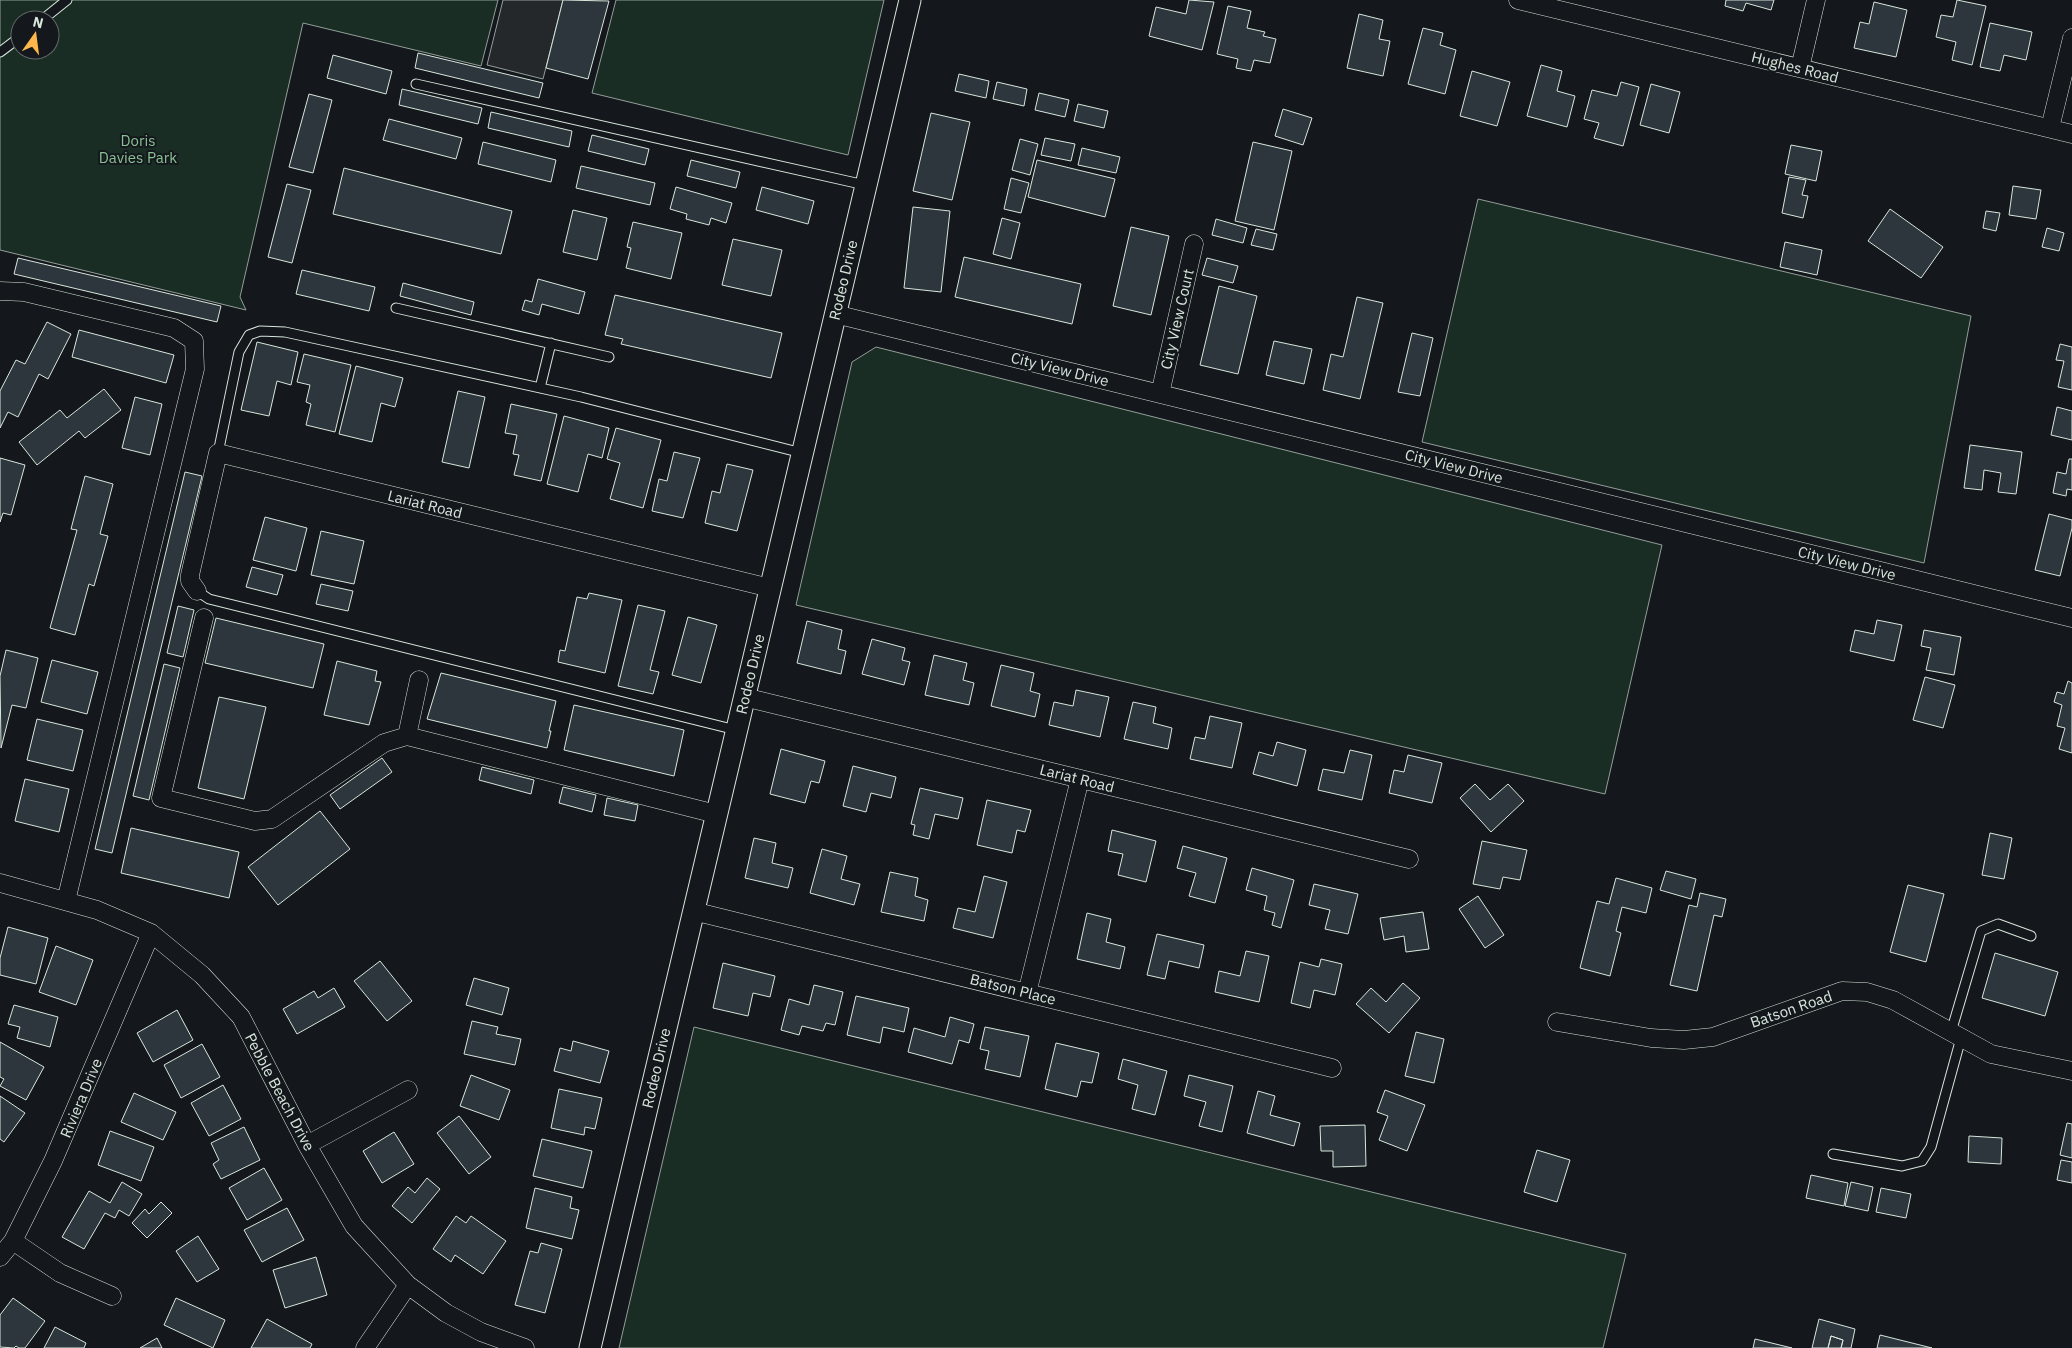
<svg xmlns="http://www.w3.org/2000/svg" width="2072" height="1348" viewBox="0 0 2072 1348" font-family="'IBM Plex Sans',sans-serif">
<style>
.green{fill:#1a2d24;stroke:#939e99;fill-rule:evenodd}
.parking{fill:#24282b;stroke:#939e99}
.building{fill:#2c363c;stroke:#d8e6dc}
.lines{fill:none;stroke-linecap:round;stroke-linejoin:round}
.service-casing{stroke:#d8e6dc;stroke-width:11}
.minor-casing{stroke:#d8e6dc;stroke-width:19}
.tertiary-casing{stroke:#d8e6dc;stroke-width:23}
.service{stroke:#14181c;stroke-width:9}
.minor{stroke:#14181c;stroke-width:18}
.tertiary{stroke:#14181c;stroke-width:21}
.labels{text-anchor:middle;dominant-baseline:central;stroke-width:4;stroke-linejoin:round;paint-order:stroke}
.street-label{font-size:15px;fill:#d8e6dc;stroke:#14181c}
.park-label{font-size:15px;fill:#8ac095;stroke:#14181c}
</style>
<rect width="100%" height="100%" fill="#14181c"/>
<path class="green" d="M0,0H498L481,66L303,23L240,297L246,310L0,250ZM20,20H50V50H20Z
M616,0H884L848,155L592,93Z
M1478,199L1971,316L1924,563L1422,442Z
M876,347L1662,545L1605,794L796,605L852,362Z
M694,1027L1626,1254L1603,1348H619Z"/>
<path class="parking" d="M503,0H563L543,79L487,65Z"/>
<path class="building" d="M563,0L609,1L588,79L546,68Z
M1189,0L1214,2L1202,50L1149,36L1156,7L1186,14Z
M1726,0H1774L1771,10L1746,3L1743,11L1725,6Z
M1957,0L1986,6L1972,65L1952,60L1956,42L1936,37L1941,15L1953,17Z
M1874,2L1907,10L1896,57L1854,48L1860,22L1869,24Z
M1228,6L1251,11L1247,28L1265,32L1263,36L1276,39L1270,63L1254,60L1251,71L1236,68L1238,59L1217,54Z
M1359,14L1383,20L1379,39L1390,41L1383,76L1347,68Z
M1990,23L2032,32L2026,60L2004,55L2000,71L1980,67Z
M1423,28L1443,33L1440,45L1456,50L1445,94L1408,84Z
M418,53L543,83L539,98L415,68Z
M333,55L392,71L386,94L327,78Z
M1541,65L1562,71L1557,91L1575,96L1567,127L1527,116Z
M1472,71L1510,82L1497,126L1460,116Z
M959,74L989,81L986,98L955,91Z
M997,82L1027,89L1024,106L993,99Z
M1621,82L1639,87L1623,146L1594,138L1599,123L1584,119L1592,90L1617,96Z
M1651,84L1680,92L1669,133L1640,125Z
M402,89L482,108L478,124L399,105Z
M1039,93L1069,100L1065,117L1035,110Z
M309,94L332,100L313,173L289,167Z
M1078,104L1108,111L1104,128L1074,121Z
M1283,109L1312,118L1303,145L1275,136Z
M491,112L572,131L569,147L488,128Z
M931,113L970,122L952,200L913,191Z
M389,119L462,138L456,159L383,140Z
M592,135L649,149L645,165L588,151Z
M1045,138L1075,144L1071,161L1041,155Z
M1020,139L1038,144L1030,175L1012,170Z
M483,142L556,160L551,182L478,164Z
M1253,142L1292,151L1274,230L1235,221Z
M1791,145L1822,151L1816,181L1785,174Z
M1082,148L1120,157L1116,173L1078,165Z
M691,160L740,172L736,188L687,176Z
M1037,160L1115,179L1105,217L1028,197Z
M581,166L655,183L650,205L576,188Z
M344,168L512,211L501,254L333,214Z
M1789,177L1806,180L1802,195L1808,196L1803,218L1782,213Z
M1011,178L1029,183L1021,213L1004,209Z
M287,184L311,190L292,263L268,257Z
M2013,186L2041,190L2036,219L2009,215Z
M676,187L732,203L726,223L711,218L709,225L686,219L687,214L670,209Z
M762,187L814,201L808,224L756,210Z
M913,207L950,211L941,292L904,288Z
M1890,209L1943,247L1921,278L1868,241Z
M573,210L607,218L597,260L563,252Z
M1986,211L2000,213L1996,231L1983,228Z
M1002,218L1020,223L1011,259L993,254Z
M1216,219L1247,228L1243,243L1212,235Z
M633,222L682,233L671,279L626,268L631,248L627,247Z
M1131,227L1169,236L1151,315L1113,306Z
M2047,228L2064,233L2059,251L2042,247Z
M1256,229L1277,234L1273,250L1251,245Z
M733,239L782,250L771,296L722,285Z
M1785,242L1822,250L1817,275L1780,267Z
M964,257L1081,284L1072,324L955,297Z
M18,258L221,306L217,322L14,274Z
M1207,258L1238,266L1233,283L1202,275Z
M302,270L375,287L369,311L296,294Z
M538,279L585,292L579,314L542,304L539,315L522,310L525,300L532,302Z
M403,283L474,302L471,315L400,296Z
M1219,286L1257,296L1238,374L1200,365Z
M615,295L782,333L771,378L621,344L623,339L605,335Z
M1357,297L1383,303L1360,399L1323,390L1331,354L1343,357Z
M47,322L71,334L48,379L39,374L18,417L8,412L0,428V391L16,360L25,364Z
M79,330L174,355L166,383L72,357Z
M1412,333L1433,338L1420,396L1398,392Z
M1274,341L1312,349L1304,384L1266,375Z
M257,342L298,352L291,385L277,381L269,416L241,410Z
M2060,344L2072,347V390L2058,387L2064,361L2056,360Z
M304,354L351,365L335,432L306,425L311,404L306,402L310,385L297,382Z
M356,366L403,378L395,407L381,403L372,442L339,434Z
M104,389L121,410L85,438L79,431L37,465L19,442L60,410L67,418Z
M458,391L485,397L469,468L442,462Z
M135,397L162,404L150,455L122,448Z
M511,404L557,414L541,481L514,475L519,455L513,454L517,435L505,433Z
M2057,407L2072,411V440L2051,435Z
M564,416L609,428L602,458L588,454L578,492L547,484Z
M616,428L661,440L643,508L610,499L620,463L607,459Z
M1970,445L2022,452L2016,494L1998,492L2001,473L1984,470L1982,490L1964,488Z
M674,452L700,458L683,518L652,511L659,479L667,481Z
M0,458L25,465L11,515L3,513L0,522Z
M2069,459H2072V490L2067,489L2066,496L2053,493L2057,472L2066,474Z
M727,464L753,470L737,531L705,523L712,491L720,493Z
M185,472L202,476L112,853L95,849Z
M85,476L113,484L100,534L108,536L94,586L89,584L75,635L50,628L77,530L71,529Z
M2049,514L2072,520V528L2060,576L2035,570Z
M265,517L307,528L296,571L253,560Z
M321,531L364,541L354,584L311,575Z
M252,567L283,575L277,595L246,587Z
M321,584L353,591L348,611L316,604Z
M589,593L622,600L605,673L558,662L560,650L565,651L577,597L587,599Z
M638,605L665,611L650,670L659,672L653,694L618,686Z
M178,606L194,610L183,657L167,653Z
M688,617L717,625L701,683L672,675Z
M216,618L324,644L313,688L205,663Z
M1877,620L1902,625L1894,661L1850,651L1855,630L1874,634Z
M807,621L842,630L838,649L846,651L841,674L797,663Z
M1924,630L1961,637L1954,675L1926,670L1931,648L1921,646Z
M872,639L905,648L902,660L910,662L904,685L862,674Z
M6,650L38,658L26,708L12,705L1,748L0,676Z
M934,655L967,663L963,680L974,683L969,705L925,695Z
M52,660L98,672L87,714L41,702Z
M337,661L377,671L375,681L381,682L369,725L324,715Z
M164,664L180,668L149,800L133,796Z
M1001,665L1034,673L1030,691L1040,694L1035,717L991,706Z
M441,673L556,701L549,731H551L547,748L427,719Z
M1925,677L1955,685L1943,728L1913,720Z
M2068,681L2072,683V753L2059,749L2065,728L2057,726L2062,705L2054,702L2057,692L2064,694Z
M1076,690L1109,697L1100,737L1049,725L1054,702L1073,706Z
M219,697L266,707L244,799L198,788Z
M1133,702L1156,707L1153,723L1172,728L1168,749L1124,739Z
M574,705L684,730L674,776L564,750Z
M1210,716L1242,723L1232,768L1190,759L1195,737L1205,739Z
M37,719L83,730L73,771L27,760Z
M1277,742L1306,750L1297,786L1253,774L1259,752L1273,756Z
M781,749L825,761L819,783L811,781L805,803L770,794Z
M1350,750L1372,755L1362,800L1318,790L1323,769L1344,773Z
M1408,755L1442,763L1432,803L1389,793L1394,770L1404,772Z
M382,758L392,772L340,809L330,795Z
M853,766L896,777L891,798L871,793L866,812L843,806Z
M482,767L534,780L531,794L479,780Z
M25,779L69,789L59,832L15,821Z
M1475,784L1490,800L1508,784L1524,801L1491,832L1460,798Z
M563,787L596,795L592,812L559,803Z
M920,788L963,798L958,819L935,814L929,839L913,835L915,825L911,824Z
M607,798L638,805L635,821L604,815Z
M987,800L1031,810L1025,832L1017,830L1012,853L977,845Z
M320,811L350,849L278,905L248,867Z
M131,828L239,852L229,898L121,873Z
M1112,830L1156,841L1146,882L1118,875L1123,854L1108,851Z
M1990,833L2012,838L2004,879L1982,875Z
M754,838L776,843L772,863L793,868L788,888L745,878Z
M1482,841L1527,850L1520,880L1503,877L1500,889L1473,884Z
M1183,846L1227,858L1215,903L1189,896L1196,873L1177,868Z
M822,849L847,856L841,879L860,884L854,905L810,893Z
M1252,868L1294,880L1281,928L1272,925L1275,913L1264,910L1267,896L1246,890Z
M1666,871L1696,879L1691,899L1660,890Z
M890,872L918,878L915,896L928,900L924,921L881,912Z
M984,876L1007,882L993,938L953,928L958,908L975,912Z
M1616,878L1652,888L1646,913L1622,907L1616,931L1621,933L1610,976L1580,968L1597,901L1609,904Z
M1314,884L1358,894L1348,934L1325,929L1330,910L1309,905Z
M1908,885L1944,894L1926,962L1890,952Z
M1700,893L1726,899L1722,917L1714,915L1697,991L1670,985L1689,905L1697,907Z
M1478,896L1504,935L1485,948L1459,909Z
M1423,912L1429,949L1406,952L1404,936L1384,940L1380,918Z
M1087,913L1111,919L1106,942L1125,947L1120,969L1077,959Z
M8,927L48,938L36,984L0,975V958Z
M1157,934L1204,945L1199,968L1169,961L1165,979L1147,975Z
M56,946L93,960L76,1005L39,992Z
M1246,951L1269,956L1259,1002L1215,992L1219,971L1240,976Z
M1995,953L2058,972L2045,1016L1982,998Z
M1321,959L1342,964L1335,995L1314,990L1310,1008L1291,1003L1300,962L1319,967Z
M380,961L412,1001L387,1021L354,981Z
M723,963L775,976L770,997L753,993L748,1016L713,1008Z
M474,978L509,988L502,1015L466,1005Z
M1403,983L1420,998L1389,1033L1356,1004L1371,988L1386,1002Z
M814,985L843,992L835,1025L826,1023L823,1031L802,1026L799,1035L781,1030L789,999L809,1005Z
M334,988L345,1007L297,1034L283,1009L314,991L318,998Z
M856,996L909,1008L904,1032L883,1027L880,1043L847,1035Z
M14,1005L58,1017L50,1047L17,1038L20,1027L8,1024Z
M177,1010L193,1040L153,1062L137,1033Z
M950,1017L974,1024L969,1043L959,1040L952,1064L908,1052L914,1028L945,1037Z
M472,1021L498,1027L496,1034L521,1039L515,1065L464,1054Z
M985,1027L1029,1036L1020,1077L985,1069L989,1051L980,1049Z
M1416,1032L1444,1039L1434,1083L1405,1076Z
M573,1041L609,1051L600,1083L554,1071L560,1048L571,1051Z
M0,1042L44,1067L26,1100L0,1086L4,1079L0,1077Z
M1056,1043L1099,1053L1092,1083L1081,1081L1077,1097L1045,1089Z
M202,1044L220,1077L181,1098L164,1065Z
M1123,1059L1167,1071L1155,1115L1132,1109L1138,1085L1118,1079Z
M471,1075L510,1090L499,1120L460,1106Z
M1189,1075L1233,1086L1222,1132L1199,1126L1206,1102L1184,1096Z
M223,1085L241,1119L209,1136L191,1103Z
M559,1089L602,1098L595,1129L585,1127L584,1135L551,1128Z
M1385,1090L1425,1105L1407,1151L1379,1140L1388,1116L1377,1112Z
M1258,1091L1275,1096L1270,1115L1300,1123L1294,1146L1247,1133Z
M134,1093L176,1112L163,1140L121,1122Z
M0,1096L25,1113L4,1142L0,1139Z
M459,1116L491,1157L469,1174L437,1133Z
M2067,1123L2072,1124V1158L2060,1155Z
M1365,1125L1366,1166L1333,1167V1151H1321L1320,1126Z
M244,1127L260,1160L221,1179L213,1164L219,1160L211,1143Z
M110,1131L154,1147L141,1181L98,1165Z
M394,1132L414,1164L382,1183L363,1151Z
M1969,1136L2002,1138L2001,1164L1968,1162Z
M542,1139L592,1151L583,1188L533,1176Z
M1537,1150L1570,1160L1557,1202L1524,1192Z
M2061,1160L2072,1162V1183L2057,1180Z
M264,1168L282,1200L247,1220L229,1188Z
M1811,1175L1848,1183L1844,1206L1806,1198Z
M427,1178L440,1189L412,1223L392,1206L408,1187L415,1193Z
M122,1182L142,1194L129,1216L119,1210L115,1218L105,1213L84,1249L62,1237L89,1191L110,1203Z
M1851,1182L1873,1187L1868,1211L1845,1206Z
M535,1188L572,1197L570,1208L579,1210L572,1239L526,1228Z
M1881,1188L1911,1194L1906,1218L1876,1212Z
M161,1202L172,1213L147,1238L132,1223L145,1209L149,1214Z
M287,1208L304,1240L262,1262L244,1230Z
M456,1216L466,1223L471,1216L506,1241L483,1274L455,1255L451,1262L433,1249Z
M198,1236L219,1269L197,1282L176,1251Z
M541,1243L562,1249L545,1313L515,1305L530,1251L538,1253Z
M316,1257L327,1295L285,1308L273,1270Z
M13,1298L45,1321L25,1348H19L16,1346L14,1348L0,1347V1315Z
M176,1298L225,1320L213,1348L164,1325Z
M267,1319L312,1344L310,1348H251Z
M1819,1319L1855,1329L1851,1348H1841L1843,1340L1831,1336L1828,1348H1812Z
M55,1327L86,1343L84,1348H44Z
M1880,1335L1932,1348H1877Z
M1831,1336L1843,1340L1841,1348H1828Z
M157,1338L162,1348H140Z
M1755,1339L1792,1348H1753Z"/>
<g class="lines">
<g class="service-casing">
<path id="service" d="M42,20L67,0
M0,52L20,37
M416,84L865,185
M396,308L609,357
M540,388L551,343
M218,453L239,352L249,335L260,331L285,332L581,397L802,453
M197,591L209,599L736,730
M1951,1032L1981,931L1998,924L2031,936
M1833,1154L1902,1166L1922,1161L1931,1147L1961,1038"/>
</g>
<g class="minor-casing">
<path id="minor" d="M1518,0L2072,134
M1800,68L1816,0
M2050,128L2072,38
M0,291L24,292L174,328L194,341L195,369L66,901
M835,314L2072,618
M1160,394L1194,244
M197,591L190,581V575L218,453L770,588
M204,618L161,798L255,821L272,819L384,743L407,736L716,814
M744,697L1409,859
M407,736L419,680
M0,883L97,910L151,933L202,975L241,1017L307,1145L354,1226L408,1285L446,1313L481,1332L525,1348
M693,911L1332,1068
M1027,993L1080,779
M1557,1022L1651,1038L1684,1040L1713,1037L1842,991L1867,992L1893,1000L1991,1054L2072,1071
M307,1145L408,1090
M13,1241L60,1273L112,1296
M0,1257L13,1241L53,1161L151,933
M365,1348L408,1285"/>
</g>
<g class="tertiary-casing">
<path id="tertiary" d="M590,1348L910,0"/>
</g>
<use href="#service" class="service"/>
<use href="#minor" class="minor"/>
<use href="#tertiary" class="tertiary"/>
</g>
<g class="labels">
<g class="street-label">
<text transform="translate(1795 67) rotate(14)">Hughes Road</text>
<text transform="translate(843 280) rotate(-77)">Rodeo Drive</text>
<text transform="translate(1177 319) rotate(-77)">City View Court</text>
<text transform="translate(1060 369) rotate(14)">City View Drive</text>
<text transform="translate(1454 466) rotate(14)">City View Drive</text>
<text transform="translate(425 504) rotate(14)">Lariat Road</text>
<text transform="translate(1847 563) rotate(14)">City View Drive</text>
<text transform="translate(750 674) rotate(-77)">Rodeo Drive</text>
<text transform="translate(1077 778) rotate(14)">Lariat Road</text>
<text transform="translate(1013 989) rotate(14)">Batson Place</text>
<text transform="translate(1791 1009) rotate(-19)">Batson Road</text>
<text transform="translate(656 1068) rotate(-77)">Rodeo Drive</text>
<text transform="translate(280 1092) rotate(62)">Pebble Beach Drive</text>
<text transform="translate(81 1098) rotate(-67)">Riviera Drive</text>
</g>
<g class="park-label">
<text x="138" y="140">Doris<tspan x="138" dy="17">Davies Park</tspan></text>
</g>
</g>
<g transform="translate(35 35) rotate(14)"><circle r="24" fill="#14181c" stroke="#626a69"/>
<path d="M0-4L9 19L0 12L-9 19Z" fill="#ffb74d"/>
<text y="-8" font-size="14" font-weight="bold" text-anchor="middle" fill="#d8e6dc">N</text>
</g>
</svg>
